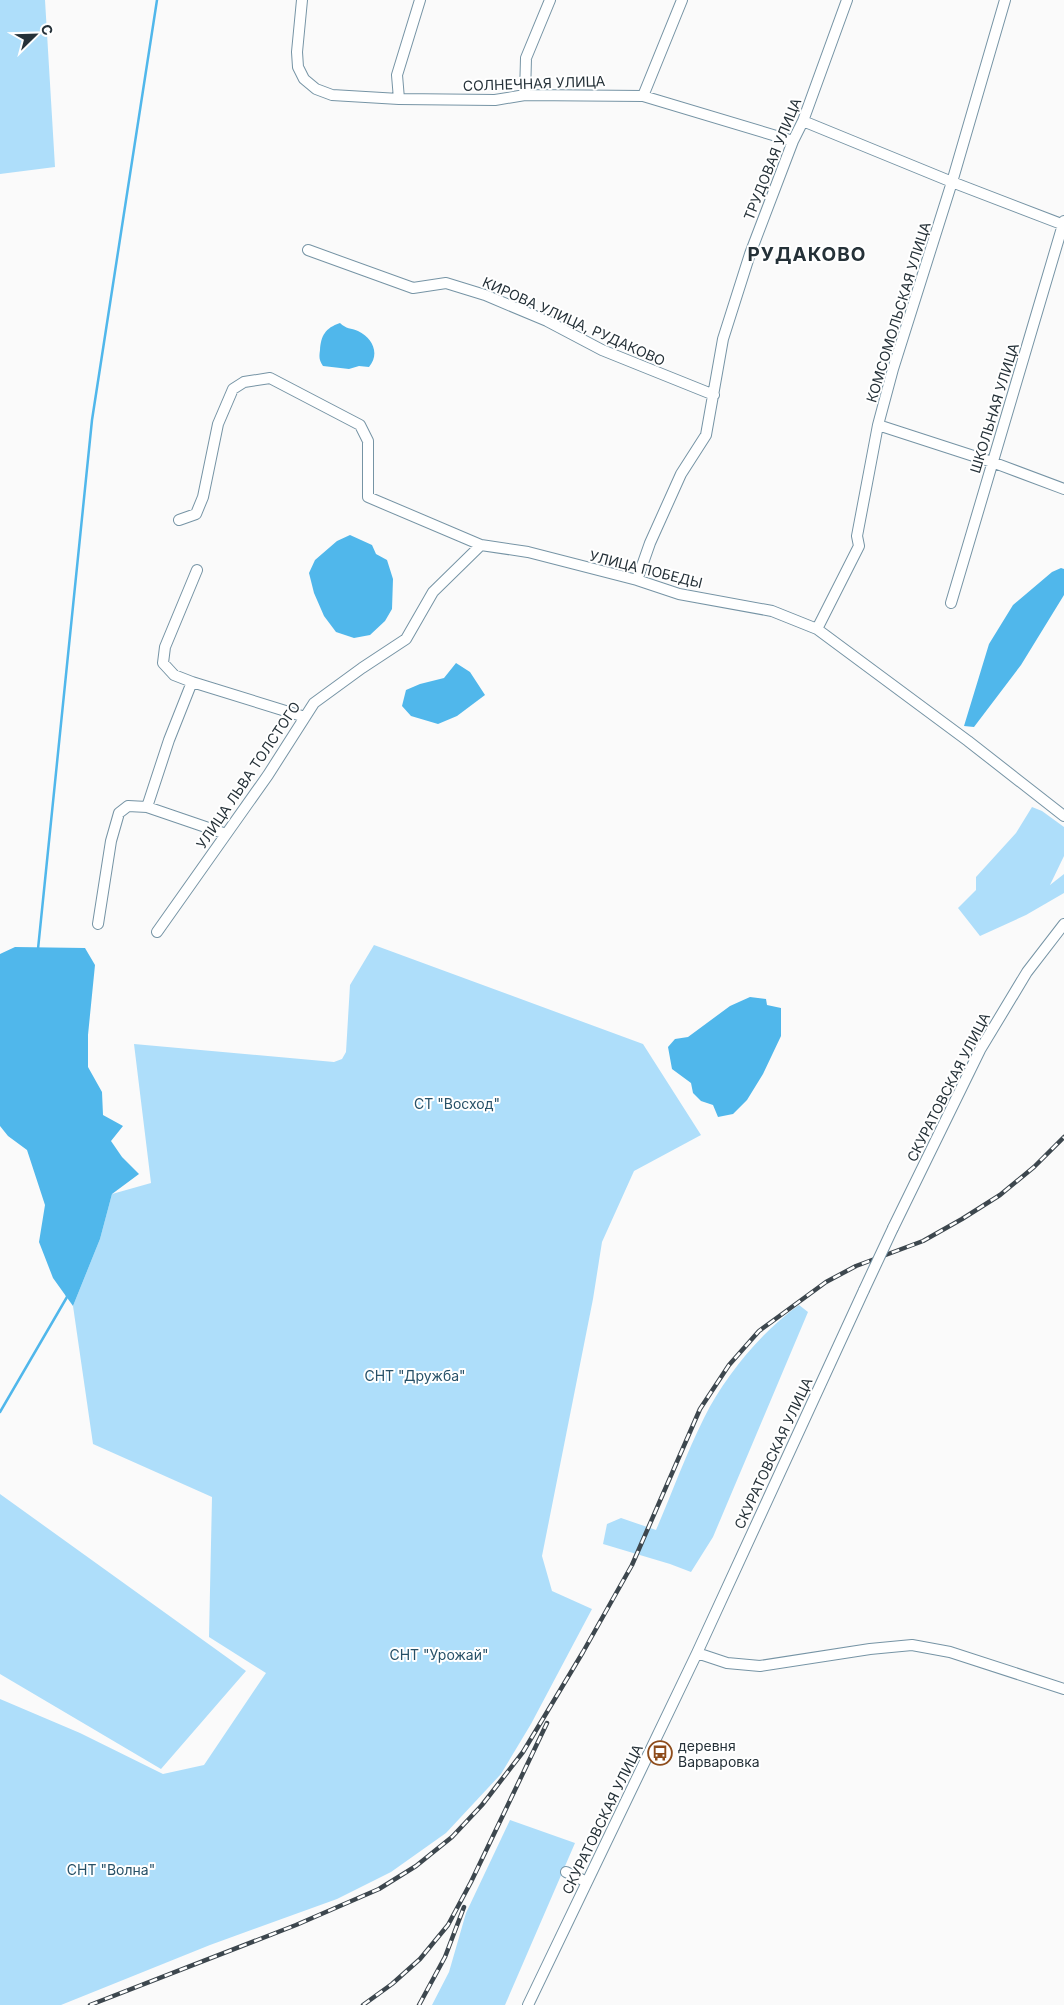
<svg xmlns="http://www.w3.org/2000/svg" width="1064" height="2005" viewBox="0 0 1064 2005" font-family="Inter,sans-serif">
<style>
.green{fill:#aedefa}
.water{fill:#50b7eb}
.lines{fill:none;stroke-linecap:round;stroke-linejoin:round}
.stream{stroke:#50b7eb;stroke-width:2.5}
.minor-casing{stroke:#7694a5;stroke-width:12}
.minor{stroke:#fff;stroke-width:10}
.rail-casing{stroke:#3d474e;stroke-width:4.5}
.rail{stroke:#fff;stroke-width:2.5;stroke-dasharray:8;stroke-linecap:butt}
.minor-bridge-casing{stroke:#7694a5;stroke-width:12;stroke-linecap:butt}
.minor-bridge{stroke:#fff;stroke-width:10}
.labels{text-anchor:middle;dominant-baseline:central;stroke-width:4;stroke-linejoin:round;paint-order:stroke}
.street-label{font-size:14px;fill:#253138;stroke:#fff}
.park-label{font-size:14px;fill:#275168;stroke:#fff}
.poi-label{font-size:14px;fill:#253138;stroke:#fff;text-anchor:start}
.district-label{font-size:19px;font-weight:bold;letter-spacing:1px;fill:#253138;stroke:#fff}
</style>
<rect width="100%" height="100%" fill="#fafafa"/>
<path class="green" d="M0,0H45L55,167L0,174Z
M1032,807L1042,811L1064,827V856L1050,885L1064,874V893L1026,915L980,936L958,908L976,890V877L1016,833Z
M374,945L643,1044L701,1135L634,1171L602,1242L593,1299L542,1556L552,1591L592,1609L531,1724L501,1774L446,1833L391,1872L337,1899L210,1945L61,2005H0V1699L80,1733L163,1774L204,1765L266,1673L209,1637L212,1497L93,1444L73,1306L100,1239L112,1194L151,1183L134,1044L334,1062L342,1059L346,1052L350,985Z
M799,1305L808,1312L713,1537L691,1572L670,1564L603,1544L607,1524L621,1518L656,1530C672,1493 686,1454 704,1418C725,1376 761,1332 799,1305Z
M0,1494L246,1671L161,1769L0,1674Z
M510,1820L575,1843L505,2005H432L449,1972L466,1913Z"/>
<path class="water" d="M340,323C346,329 351,328 358,331C373,338 380,354 369,367L359,366L349,369L323,366C319,360 319,357 320,350C321,336 325,328 340,323Z
M350,535L372,545L376,554L387,560L393,579L392,609L385,621L370,635L354,638L336,632L324,616L314,593L309,573L315,560L337,541Z
M1061,568L1064,569V595L1021,665L974,727L964,726L989,644L1013,605L1052,572Z
M456,663L470,672L485,695L457,716L438,724L411,716L402,706L406,690L420,684L444,678Z
M15,947L85,948L95,965L88,1035V1067L102,1092L103,1115L123,1126L111,1141L122,1157L139,1174L112,1194L100,1239L73,1306L53,1278L39,1242L45,1205L27,1150L8,1136L0,1126V954Z
M750,997L766,999L767,1005L781,1008V1036L763,1074L747,1100L733,1114L718,1117L713,1105L701,1101L693,1093L691,1083L672,1069L668,1047L675,1039L688,1037L730,1006Z"/>
<g class="lines">
<path class="stream" d="M38,949L92,420L157,0
M0,1412L67,1297V1294"/>
<g class="minor-casing">
<path id="minor" d="M302,0L297,52L298,67L304,79L316,89L332,95L399,99L495,100L525,95L643,96L793,141
M525,95L526,58L550,0
M643,96L682,0
M399,99L397,75L420,0
M803,121L952,182L1064,225
M308,250L413,288L446,283L485,295L547,321L602,350L714,395
M878,425L992,462L1064,489
M179,520L196,514L203,497L218,424L233,389L244,382L270,378L360,425L368,441V497L481,545L528,552L637,580L679,594L772,611L817,629L968,741L1064,816
M637,580L650,543L681,474L706,435L723,339L750,254L793,141L803,121L847,0
M951,603L1064,221
M817,629L859,546L857,536L878,425L893,369L952,182L1005,0
M192,682L305,717
M147,807L169,740L192,682L174,675L163,663L165,647L197,570
M98,924L111,841L119,813L128,806L147,807L226,834
M157,932L268,775L314,703L362,668L406,639L433,592L481,545
M893,1228L980,1050L1027,972L1064,924
M697,1653L727,1663L760,1666L870,1649L912,1645L950,1652L1064,1689
M566,1872L587,1882
M528,2005L697,1653L864,1290"/>
</g>
<use href="#minor" class="minor"/>
<g class="rail-casing">
<path id="rail" d="M90,2005L296,1925L379,1889L416,1866L452,1837L482,1805L523,1752L583,1652L632,1565L700,1409L729,1365L759,1331L826,1282L856,1266L923,1241L962,1219L1000,1195L1034,1167L1064,1137
M363,2005L392,1984L420,1959L448,1925L471,1882L547,1723
M419,2005L445,1957L464,1907"/>
</g>
<use href="#rail" class="rail"/>
<g class="minor-bridge-casing">
<path id="minor-bridge" d="M864,1290L893,1228"/>
</g>
<use href="#minor-bridge" class="minor-bridge"/>
</g>
<defs>
<g id="bus-ring" transform="scale(1.25)"><circle r="9.5" fill="#fff" stroke="#8e4c1b" stroke-width="1.5"/><path d="M-5-6H5V4H4V6H2V4H-2V6H-4V4H-5ZM-3.5-4V0h7V-4ZM-3.5 1.2v1.5H-2V1.2ZM2 1.2v1.5H3.5V1.2Z" fill="#8e4c1b"/></g>
</defs>
<g fill-rule="evenodd">
<use href="#bus-ring" x="660" y="1753"/>
</g>
<g class="labels">
<g class="street-label">
<text transform="translate(534 83) rotate(-2)">СОЛНЕЧНАЯ УЛИЦА</text>
<text transform="translate(772 159) rotate(-68)">ТРУДОВАЯ УЛИЦА</text>
<text transform="translate(898 312) rotate(-73)">КОМСОМОЛЬСКАЯ УЛИЦА</text>
<text transform="translate(574 321) rotate(24)">КИРОВА УЛИЦА, РУДАКОВО</text>
<text transform="translate(994 408) rotate(-73)">ШКОЛЬНАЯ УЛИЦА</text>
<text transform="translate(646 569) rotate(14)">УЛИЦА ПОБЕДЫ</text>
<text transform="translate(248 775) rotate(-56)">УЛИЦА ЛЬВА ТОЛСТОГО</text>
<text transform="translate(948 1087) rotate(-63)">СКУРАТОВСКАЯ УЛИЦА</text>
<text transform="translate(773 1453) rotate(-65)">СКУРАТОВСКАЯ УЛИЦА</text>
<text transform="translate(602 1819) rotate(-64)">СКУРАТОВСКАЯ УЛИЦА</text>
</g>
<g class="park-label">
<text x="457" y="1103">СТ "Восход"</text>
<text x="415" y="1375">СНТ "Дружба"</text>
<text x="439" y="1654">СНТ "Урожай"</text>
<text x="111" y="1869">СНТ "Волна"</text>
</g>
<g class="poi-label">
<text x="678" y="1745">деревня<tspan x="678" dy="16">Варваровка</tspan></text>
</g>
<g class="district-label">
<text x="807" y="254">РУДАКОВО</text>
</g>
</g>
<g transform="translate(35 35) rotate(67)" stroke="#ffffff" stroke-width="4" paint-order="stroke">
<path d="M0-4L9 19L0 12L-9 19Z" fill="#253138"/>
<text y="-8" font-size="14" font-weight="bold" text-anchor="middle" fill="#253138">С</text>
</g>
</svg>
